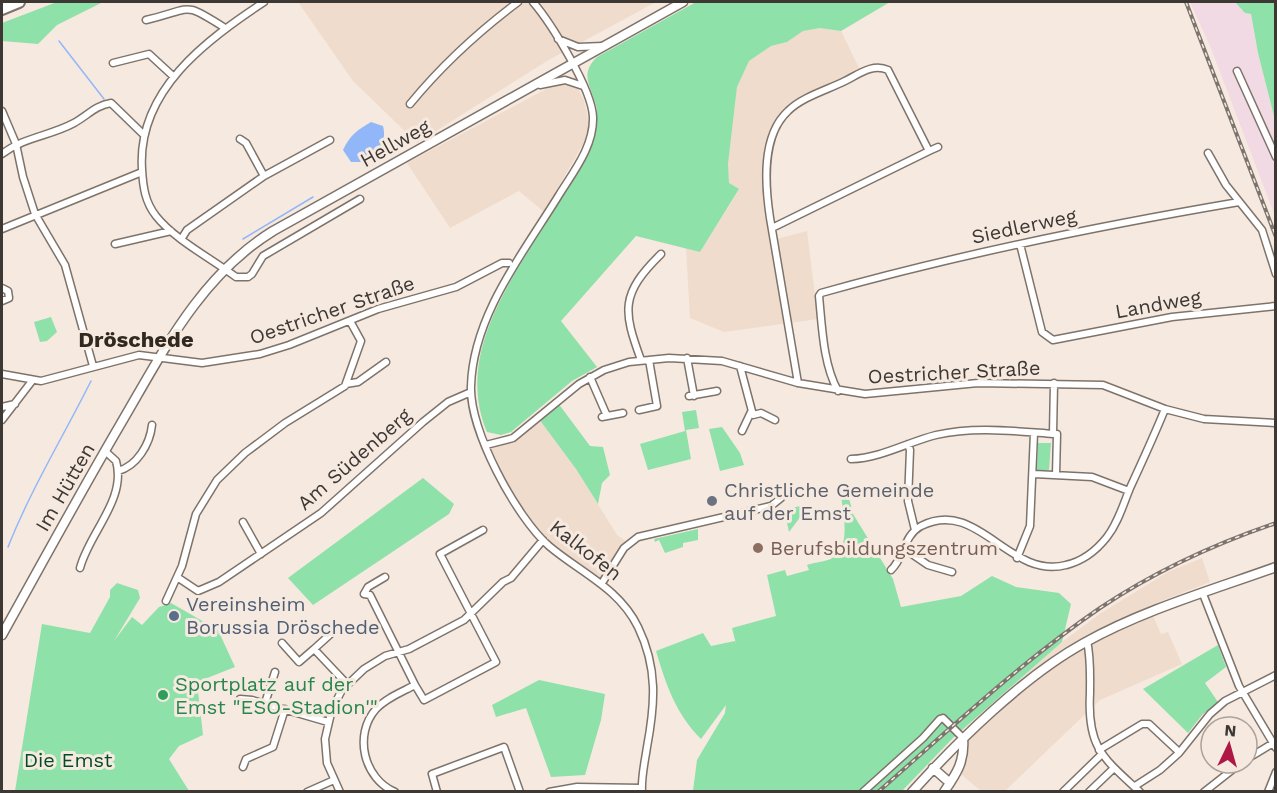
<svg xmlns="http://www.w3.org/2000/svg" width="1277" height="793" viewBox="0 0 1277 793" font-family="'Work Sans',sans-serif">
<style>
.built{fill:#efdccd}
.industrial{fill:#f2dae4}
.green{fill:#8ee1a8}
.water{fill:#92b7f8}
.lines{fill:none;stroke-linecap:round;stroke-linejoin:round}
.stream{stroke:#92b7f8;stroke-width:1.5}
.street-casing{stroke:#7e736a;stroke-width:9}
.secondary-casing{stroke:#7e736a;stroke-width:11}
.highway-casing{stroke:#7e736a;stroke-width:14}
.street{stroke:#fff;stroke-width:6}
.secondary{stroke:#fff;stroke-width:8}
.highway{stroke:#fff;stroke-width:10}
.rail-casing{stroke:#7d746f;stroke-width:4}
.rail{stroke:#f6e9df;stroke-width:1.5;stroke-dasharray:4.5;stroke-linecap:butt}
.worship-dot{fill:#6b7280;stroke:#f6e9df;stroke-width:2}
.education-dot{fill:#8d6e63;stroke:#f6e9df;stroke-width:2}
.service-dot{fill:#5c6f8a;stroke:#f6e9df;stroke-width:2}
.leisure-dot{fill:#2e9e5b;stroke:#f6e9df;stroke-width:2}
.labels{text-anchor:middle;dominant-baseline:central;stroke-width:6;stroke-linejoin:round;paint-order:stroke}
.street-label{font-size:20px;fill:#3e3835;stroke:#f6e9df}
.worship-label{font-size:20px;fill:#5b616d;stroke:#f6e9df;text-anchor:start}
.education-label{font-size:20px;fill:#785e54;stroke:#f6e9df;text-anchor:start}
.service-label{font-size:20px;fill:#4e5e75;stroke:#f6e9df;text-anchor:start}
.leisure-label{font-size:20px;fill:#27864d;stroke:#f6e9df;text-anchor:start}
.park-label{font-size:20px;fill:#004c26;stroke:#f6e9df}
.quarter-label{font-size:22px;font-weight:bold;fill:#312820;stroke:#f6e9df}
</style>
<rect width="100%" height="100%" fill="#f6e9df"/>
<path class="built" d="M298,2H656L547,61L417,143L353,81Z
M820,28L841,31L861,72L799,102L779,121L766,170L773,240L807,231L818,319L724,332L690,318L686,248L700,252L739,190L729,184L728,164L737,87L749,61L771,46L787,42L803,31Z
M562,83L578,89L584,100L589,123L587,137L544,212L519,191L450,228L407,163L552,86Z
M539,419L576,469L617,535L627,542L602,581L551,546L514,503L487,445L507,442Z
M1202,558L1210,582L1149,606L1161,634L1168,632L1182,664L1100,700L1005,791H981L962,775L967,727L1062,642L1101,613L1168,572Z"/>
<path class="industrial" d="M1190,2H1235L1245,13L1251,14L1258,53L1275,120V216L1210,46Z"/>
<path class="green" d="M57,2H103L57,25L38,44L2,41V23Z
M696,2H890L841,31L820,28L803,31L787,42L771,46L749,61L737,87L728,164L729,183L739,189L700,252L636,236L561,321L597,367L572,381L511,432L501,435L487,432C458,363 500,297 535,240C554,210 572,180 590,149C594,136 598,125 597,111C594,89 577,76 597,57Z
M1235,2H1275V120L1258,53L1251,14L1245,13Z
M51,317L57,332L47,341L40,342L34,322Z
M558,403L590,446L603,447L610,475L602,483L598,504L576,469L539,419Z
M696,410L699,428L686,430L691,459L648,470L640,444L685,431L682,412Z
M722,427L740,453L744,465L720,471L709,429Z
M1038,443H1051L1049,470H1037Z
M423,478L454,504L449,514L313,605L288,578Z
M847,490L853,514L893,579L901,607L961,596L992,576L1016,587L1059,593L1071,604L1062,642L953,738L902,791H693L697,760L725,713L726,705L701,739C676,714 666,685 656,651L703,633L711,646L735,641L736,644L732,628L776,616L767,575L785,570L787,576L809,570L807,565C813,563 820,562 824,561C854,555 843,515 841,495Z
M801,506L804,512L789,532L784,509Z
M698,529V540L683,543V547L665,553L659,540L655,542L654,539Z
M117,583L138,590L140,598L114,641L132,617L142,625L159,607L171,603L218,630L235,667L197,682L203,735L179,746L169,759L189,791H15L42,624L90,633L110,597V590Z
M1218,645L1226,667L1205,683L1218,702L1202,715L1188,733L1143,689Z
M539,680L605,694L601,720L585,775L551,777L526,708L496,717L492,705Z"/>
<path class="water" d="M371,122L383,126C387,141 379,152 369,162H351L343,150C350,135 357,130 371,122Z"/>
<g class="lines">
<path class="stream" d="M59,41L104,99
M243,239L313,197
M8,547C31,489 63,437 91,381"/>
<g class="street-casing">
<path id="street" d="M264,2C206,40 137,91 142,169C143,187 145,202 156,216C174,239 212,259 236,277H248L252,274L263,256L360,199
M533,2C551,23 592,89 593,117C594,146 574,171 559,195C524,252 473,315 471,386C469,430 516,517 549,546C581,573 619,588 638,627C658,668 655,704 647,747C645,761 641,777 642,792
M146,20C194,9 181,0 225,28
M558,39L578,47L603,46
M113,63L149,54L174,77
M1237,71L1276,157
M540,85L565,80L583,86
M410,104C442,65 478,32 518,2
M2,111L16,144L23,177L35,214L65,265L93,366
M240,139L246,143L264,176
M929,151L938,147
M1208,153L1226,185L1262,230L1276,274
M2,154C24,137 50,136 74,123C87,116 96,105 111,103L144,135
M772,228L929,151L888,70C873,63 859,74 845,81C827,90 802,97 788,111C761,136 765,185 770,218L798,383
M2,229L142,172
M182,238L187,230L264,176L330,140
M115,244L171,231
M1020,244L1042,332L1053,340L1172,317L1276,306
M2,288L8,291L9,298L2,301
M687,358L694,396
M641,360C623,311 620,294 661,254
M740,366L753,415L761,413L775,420
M2,374L41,381L139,355L202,363L260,354L289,345L378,309L456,287L502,263H509
M590,377L607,416
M1054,383L1053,434H1057L1056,475
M346,384L358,382L386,362
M838,391C823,364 822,326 819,296L821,293C959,254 1098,226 1239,202
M689,396L717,391
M2,407L15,404
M639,410L657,406L649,360
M602,417L623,413
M2,420L32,381
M742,431L751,412
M908,444L910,450L908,501L915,530
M486,445L513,438L579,384L604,370L629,362L669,358L722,361L798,383L865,394L978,383L1103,385L1165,409L1204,419L1276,423
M851,459C881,458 908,442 936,435C974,426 1014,431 1053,434
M118,471C137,466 150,444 152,425
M1034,474L1092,477L1129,491
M243,522L261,554
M903,548L928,565L952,572
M1017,558L1030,526L1034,433
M80,568C89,533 127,499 116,461L105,451
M891,570C905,557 903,536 921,526C978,497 1009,580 1066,565C1083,561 1096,551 1107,537C1118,523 1123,505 1130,488C1142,462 1154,436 1165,409
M177,577L198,591L219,582L321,513L423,422L448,402L471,392
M385,577L368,587L364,594L370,595L415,685C402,692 386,698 376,709C353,735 364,779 395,792
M602,583L624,548L638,537L771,506L781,498
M1203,594L1239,686L1276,748
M166,601L182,566L196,514L217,480L245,453L285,423L345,386L361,341L350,321
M335,630L314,649L347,684
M1087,641C1091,659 1090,675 1090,693C1087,747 1102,757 1140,792
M282,643L299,662L314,649
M415,685L424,700L496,662L440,554L483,530
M240,699L252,700L328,722
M265,703L275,672
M1099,750L1142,724H1149L1179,752
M1247,759L1275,742
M243,767L246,759L273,747L285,709
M1135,786L1160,770L1179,753L1210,714L1225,701L1276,675
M307,792L334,780
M340,792L327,763L325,739L332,709L342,690L364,669L385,656L409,649L464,620L503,582L511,578L543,540
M437,792L432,774L504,747L520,792
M549,792L577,787L642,788
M863,792L923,738L940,719L943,718L963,738
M1063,792L1102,754
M1089,792L1114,768
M1204,792L1241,763
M1268,792L1276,772"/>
</g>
<g class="secondary-casing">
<path id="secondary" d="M2,635C41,565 79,495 120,425C163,352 199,277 273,231L683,2
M933,768L950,783
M912,792C958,741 1024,676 1084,643C1143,610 1212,590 1276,567
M944,792C957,773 965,761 963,738"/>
</g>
<g class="highway-casing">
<path id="highway" d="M2,9L19,2"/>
</g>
<use href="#street" class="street"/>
<use href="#secondary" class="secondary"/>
<use href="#highway" class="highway"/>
<g class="rail-casing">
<path id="rail" d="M1186,2L1276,237
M878,792C950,729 1021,662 1100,608C1154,572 1214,544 1276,523"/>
</g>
<use href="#rail" class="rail"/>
</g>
<circle class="worship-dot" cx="712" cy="501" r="6"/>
<circle class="education-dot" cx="758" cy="548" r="6"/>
<circle class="service-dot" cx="174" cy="616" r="6"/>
<circle class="leisure-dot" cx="163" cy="695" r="6"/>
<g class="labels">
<g class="street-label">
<text transform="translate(395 143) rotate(-29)">Hellweg</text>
<text transform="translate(1024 226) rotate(-12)">Siedlerweg</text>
<text transform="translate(1158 304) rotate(-10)">Landweg</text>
<text transform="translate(332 310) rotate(-19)">Oestricher Straße</text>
<text transform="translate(954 372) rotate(-3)">Oestricher Straße</text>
<text transform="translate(354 459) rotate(-41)">Am Südenberg</text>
<text transform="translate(65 487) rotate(-60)">Im Hütten</text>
<text transform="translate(586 550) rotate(38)">Kalkofen</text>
</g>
<g class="worship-label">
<text x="724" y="490">Christliche Gemeinde<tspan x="724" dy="23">auf der Emst</tspan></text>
</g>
<g class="education-label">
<text x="770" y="548">Berufsbildungszentrum</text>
</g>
<g class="service-label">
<text x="186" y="604">Vereinsheim<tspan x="186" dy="23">Borussia Dröschede</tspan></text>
</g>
<g class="leisure-label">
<text x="175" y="684">Sportplatz auf der<tspan x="175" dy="23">Emst "ESO-Stadion'"</tspan></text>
</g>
<g class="park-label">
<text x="68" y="760">Die Emst</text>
</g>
<g class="quarter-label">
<text x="136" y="339">Dröschede</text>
</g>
</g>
<rect width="1277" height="793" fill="none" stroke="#3e3835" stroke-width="6"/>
<g transform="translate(1229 745) rotate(5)"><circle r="28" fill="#f6e9df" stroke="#aca29b" stroke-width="1.5"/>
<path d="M0-4.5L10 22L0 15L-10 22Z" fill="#ad1944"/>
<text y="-9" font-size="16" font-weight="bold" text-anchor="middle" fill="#3e3835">N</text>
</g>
</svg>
